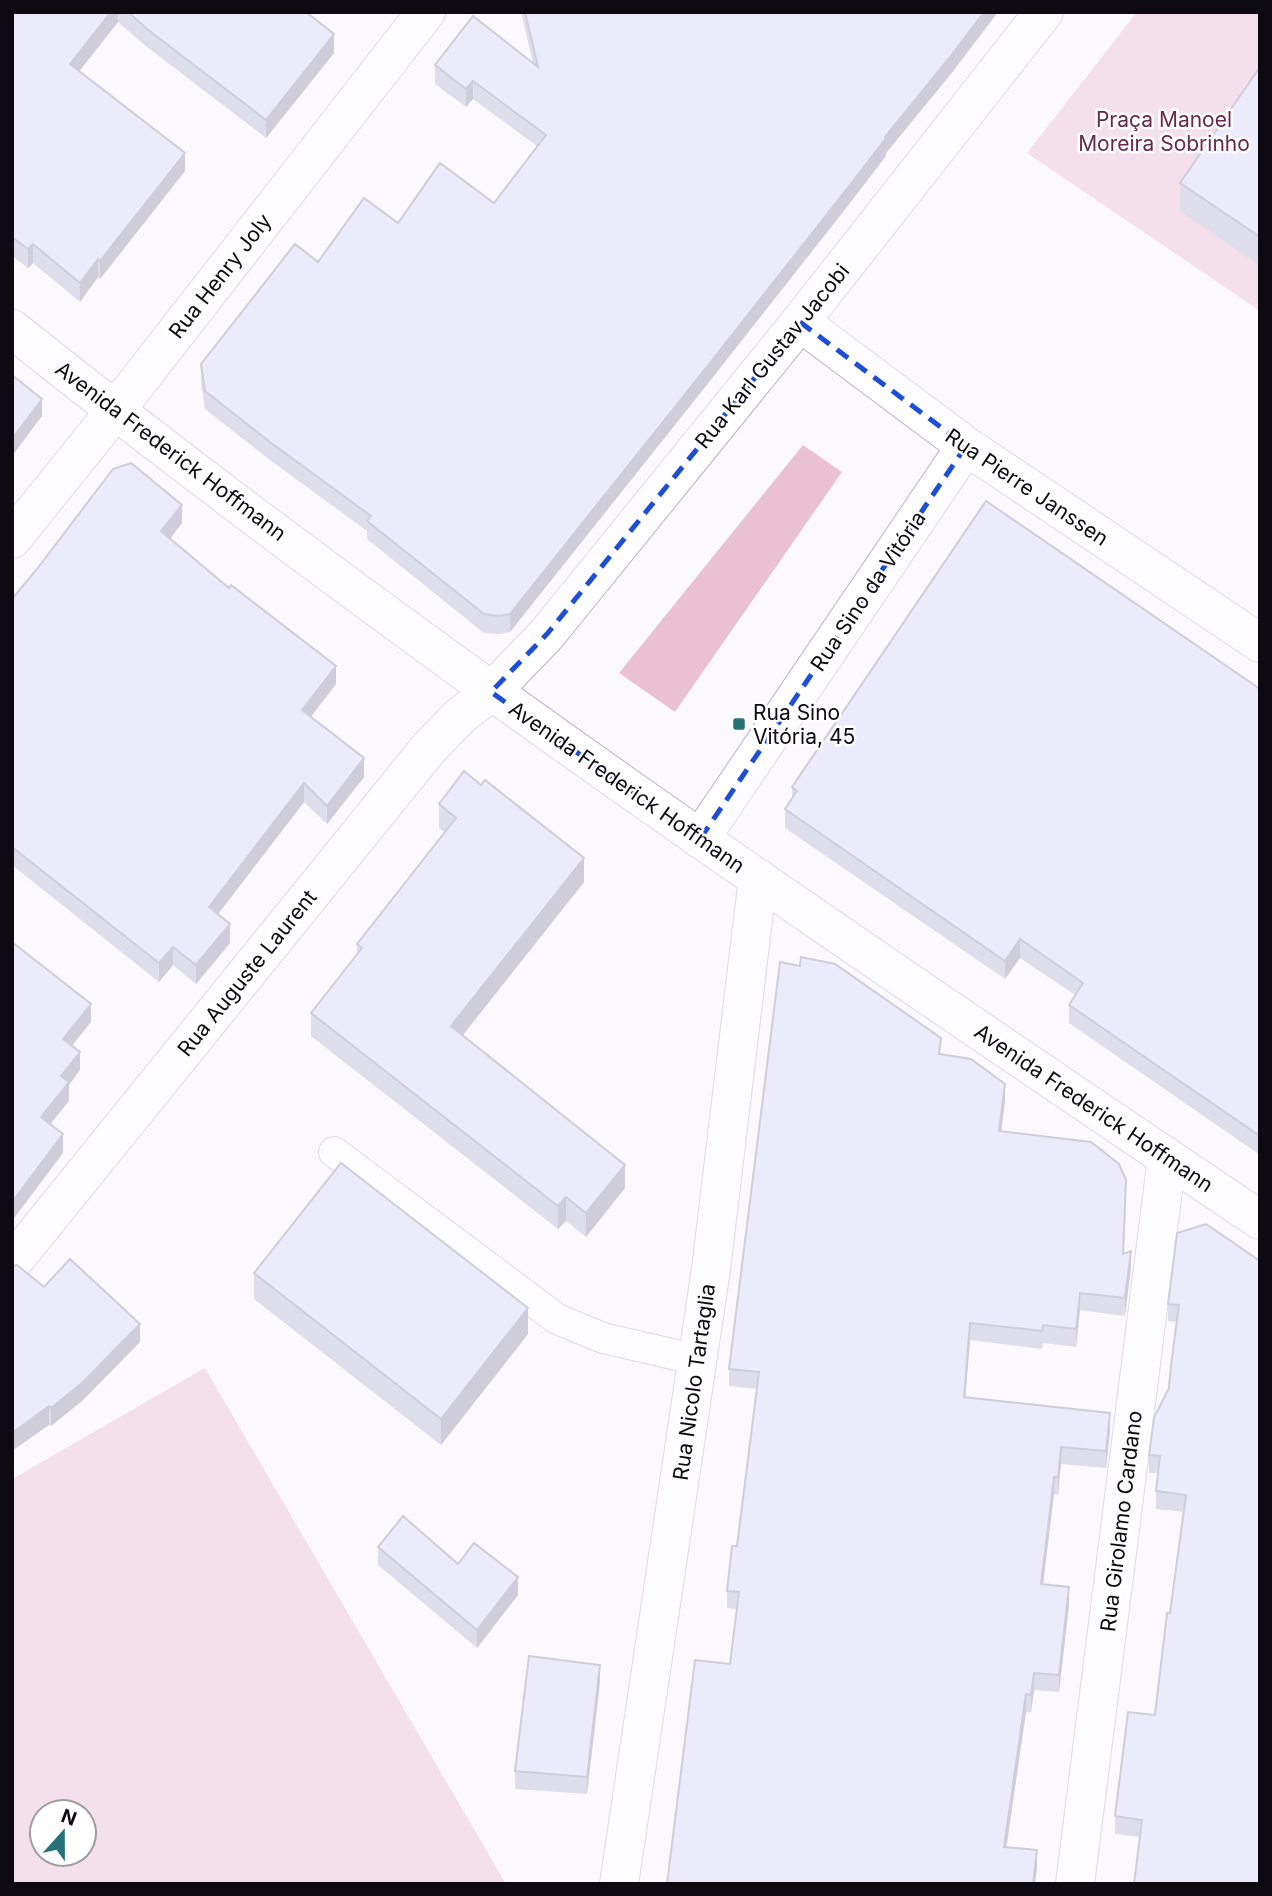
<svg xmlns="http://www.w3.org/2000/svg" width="1272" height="1896" viewBox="0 0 1272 1896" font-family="Inter,sans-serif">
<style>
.green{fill:#eac1d3;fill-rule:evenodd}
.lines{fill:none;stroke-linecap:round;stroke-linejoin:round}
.lane-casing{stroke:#bcaec9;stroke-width:32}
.street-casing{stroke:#bcaec9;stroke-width:40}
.lane{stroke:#fff;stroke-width:30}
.street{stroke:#fff;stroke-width:38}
.wall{fill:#bbbbd6}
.shaded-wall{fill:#9998ae}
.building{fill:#dad9f9;stroke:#9998ae;stroke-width:2}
.marked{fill:none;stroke:#1d4ed8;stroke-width:5;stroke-dasharray:14 9;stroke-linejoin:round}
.poi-dot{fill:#277178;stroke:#fff;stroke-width:2.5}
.labels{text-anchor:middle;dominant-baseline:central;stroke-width:5;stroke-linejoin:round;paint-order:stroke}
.park-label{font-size:21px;fill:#6a284a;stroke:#fff}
.street-label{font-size:21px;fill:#0e0a12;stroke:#fff}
.poi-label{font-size:21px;fill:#0e0a12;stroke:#fff;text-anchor:start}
</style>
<rect width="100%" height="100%" fill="#fbf9fe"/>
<path class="green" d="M1137,12H1260V311L1027,153Z
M803,445L842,472L675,712L619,673Z
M205,1368L506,1884H12V1479ZM42,1812H84V1854H42Z"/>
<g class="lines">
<g class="lane-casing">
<path id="lane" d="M334,1152L557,1319L603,1338L698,1360"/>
</g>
<g class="street-casing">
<path id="street" d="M800,322L966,446L1260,643
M12,329C412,648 836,935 1260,1220
M12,539L115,411L426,12
M700,839L966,446
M12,1263L429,748L460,716L491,692L547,634L800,322L1044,12
M619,1884L711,1269L758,878
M1075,1884L1167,1158"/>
</g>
<use href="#lane" class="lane"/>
<use href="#street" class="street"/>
</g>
<path class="wall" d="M12,12H306L334,53L266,138L147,47L118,22L79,71L185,171L100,279L98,277L80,302L33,263L28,268L12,256Z
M521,12H998L950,75L886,153V156L846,208L709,382L510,632L499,634L484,633L367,539V531L270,460L205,409L201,383V364L318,262L398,223L494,203L537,146L473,99L466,107L435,84V65L533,63Z
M1260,67V266L1180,211V183Z
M182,523L170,539L336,684L311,717L364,777L327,824L304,802L218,914L230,943L196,984L173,965L159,982L12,865V599Z
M1260,689V1155L1069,1023V1005L1075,995L1020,958L1005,979L785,828V809L792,798V787Z
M439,804L584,882L463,1035L625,1188L586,1237L566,1221L558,1229L311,1036V1013L357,955V944L444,832L439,828Z
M941,1055L1005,1101L1001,1132L1126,1197L1124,1254L1131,1268L1125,1316L1080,1310L1076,1347L1043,1343L1042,1349L970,1340L965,1397L1110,1431L1106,1468L1061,1464L1058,1495L1054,1494L1043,1584L1069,1605L1059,1692L1034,1690L1031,1712H1026L1006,1847L1037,1867L1035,1884H667L730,1664L737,1609L727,1608V1591L737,1546L757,1389L729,1386V1369Z
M1260,1261L1140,1837L1115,1834V1816L1155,1715L1184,1512L1156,1509V1491L1158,1473H1149V1455L1169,1388L1177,1322L1168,1321V1304Z
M254,1273L528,1334L441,1445L254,1299Z
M44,1287L140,1342L82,1401L51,1426L49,1425Z
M378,1547L458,1564L518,1595L477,1648L378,1565Z
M600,1682L587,1794L515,1789V1771Z"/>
<path class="shaded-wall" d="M111,12H118V22L70,83V64Z
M984,12H998L950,75L886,153V156L846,208L709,382L510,632V614Z
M334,34V53L266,138V120Z
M473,81V99L466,107V89Z
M185,153V171L100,279V261Z
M33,244V263L28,268V249Z
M98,259V277L80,302V283Z
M42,399V416L12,456V439Z
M182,505V523L161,550V531Z
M336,666V684L302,728V710Z
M364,758V777L327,824V806Z
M304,783V802L209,926V907Z
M584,858V882L451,1050V1026Z
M230,924V943L196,984V965Z
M1020,939V958L1005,979V961Z
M173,947V965L159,982V963Z
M91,1004V1022L63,1057V1039Z
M80,1052V1070L69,1085V1101L41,1136V1117L61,1076Z
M1005,1084V1101L999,1149V1131Z
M63,1134V1153L12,1221V1202Z
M625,1165V1188L586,1237V1213Z
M566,1197V1221L558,1229V1206Z
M1131,1251V1268L1125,1316V1298Z
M1080,1293V1310L1076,1347V1329Z
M528,1308V1334L441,1445V1419Z
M970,1323V1340L964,1414V1397Z
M140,1324V1342L82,1401L51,1426V1408Z
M49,1406V1425L12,1451V1433Z
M1110,1413V1431L1106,1468V1451Z
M1061,1447V1464L1058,1495V1477Z
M1054,1477V1494L1041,1601V1584Z
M518,1577V1595L477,1648V1630Z
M1069,1587V1605L1059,1692V1675Z
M600,1665V1682L587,1794V1777Z
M1034,1673V1690L1031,1712V1695Z
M1026,1694V1712L1004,1864V1847Z
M1037,1850V1867L1035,1884H1033Z"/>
<path class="building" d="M12,12H111L70,64L185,153L100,261L98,259L80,283L33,244L28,249L12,237Z
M128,12H306L334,34L266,120L147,29Z
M525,12H984L950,57L885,137L886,138L846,190L709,364L510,614L499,616L484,614L367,521L371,516L270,442L205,391L201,364L295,244L318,262L364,198L398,223L440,163L494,203L546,135L473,81L466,89L435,65L473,16L538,67Z
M1260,67V237L1180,183Z
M12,375L42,399L12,439Z
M131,463L182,505L161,531L229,588L231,585L336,666L302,710L364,758L327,806L304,783L209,907L230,924L196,965L173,947L159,963L12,847V599L37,569L113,469Z
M986,501L1260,689V1136L1069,1005L1083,983L1020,939L1005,961L785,809L797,791L792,787Z
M464,771L481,785L485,780L584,858L451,1026L625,1165L586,1213L566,1197L558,1206L311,1013L362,948L357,944L456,818L439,804Z
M12,942L91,1004L63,1039L80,1052L61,1076L69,1082L41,1117L63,1134L12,1202Z
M801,957L835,964L941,1038L939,1054L971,1059L1005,1084L999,1131L1091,1142L1119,1164L1126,1180L1123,1254L1131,1251L1125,1298L1080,1293L1076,1329L1043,1325L1042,1331L970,1323L964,1397L1110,1413L1106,1451L1061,1447L1058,1477H1054L1041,1584L1069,1587L1059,1675L1034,1673L1031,1695L1026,1694L1004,1847L1037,1850L1033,1884H667L695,1660L730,1664L739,1592L727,1591L732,1546H737L759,1372L729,1369L780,962L800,966Z
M341,1163L528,1308L441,1419L254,1273Z
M1206,1224L1260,1261V1884H1134L1142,1820L1115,1816L1123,1753L1128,1712L1155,1715L1167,1613H1170L1186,1495L1156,1491L1160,1456L1149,1455L1154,1418L1169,1388L1171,1365L1179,1305L1168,1304L1177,1233Z
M70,1259L140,1324L82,1383L51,1408L49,1406L12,1433V1266L17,1265L44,1287Z
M403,1516L458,1564L474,1543L518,1577L477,1630L378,1547Z
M529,1656L600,1665L587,1777L515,1771Z"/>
<path d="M0 0H1272V1896H0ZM800,322L966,446L700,839L491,692L547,634Z" fill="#fbf9fe" fill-opacity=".55" fill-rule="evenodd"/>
<path class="marked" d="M800,322L966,446L700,839L491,692L547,634Z"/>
<rect class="poi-dot" x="732" y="717" width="14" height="14" rx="3.5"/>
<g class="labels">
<g class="park-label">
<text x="1164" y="119">Praça Manoel<tspan x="1164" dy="24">Moreira Sobrinho</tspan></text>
</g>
<g class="street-label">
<text transform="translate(220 276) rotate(-52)">Rua Henry Joly</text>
<text transform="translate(772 356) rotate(-51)">Rua Karl Gustav Jacobi</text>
<text transform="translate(171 451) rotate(37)">Avenida Frederick Hoffmann</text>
<text transform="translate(1027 487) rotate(34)">Rua Pierre Janssen</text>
<text transform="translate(868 591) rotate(-56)">Rua Sino da Vitória</text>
<text transform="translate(627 787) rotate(35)">Avenida Frederick Hoffmann</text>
<text transform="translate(247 973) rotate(-51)">Rua Auguste Laurent</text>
<text transform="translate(1094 1108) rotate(34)">Avenida Frederick Hoffmann</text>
<text transform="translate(694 1382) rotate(-82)">Rua Nicolo Tartaglia</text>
<text transform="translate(1121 1521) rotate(-83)">Rua Girolamo Cardano</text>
</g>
<g class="poi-label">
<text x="753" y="712">Rua Sino<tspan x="753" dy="24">Vitória, 45</tspan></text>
</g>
</g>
<rect width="1272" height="1896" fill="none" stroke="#0e0a12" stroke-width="28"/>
<g transform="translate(63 1833) rotate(21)"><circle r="33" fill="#ffffff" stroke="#9f9da0" stroke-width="2"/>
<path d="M0-5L12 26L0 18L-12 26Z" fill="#277178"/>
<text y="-10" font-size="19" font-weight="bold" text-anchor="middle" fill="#0e0a12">N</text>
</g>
</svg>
